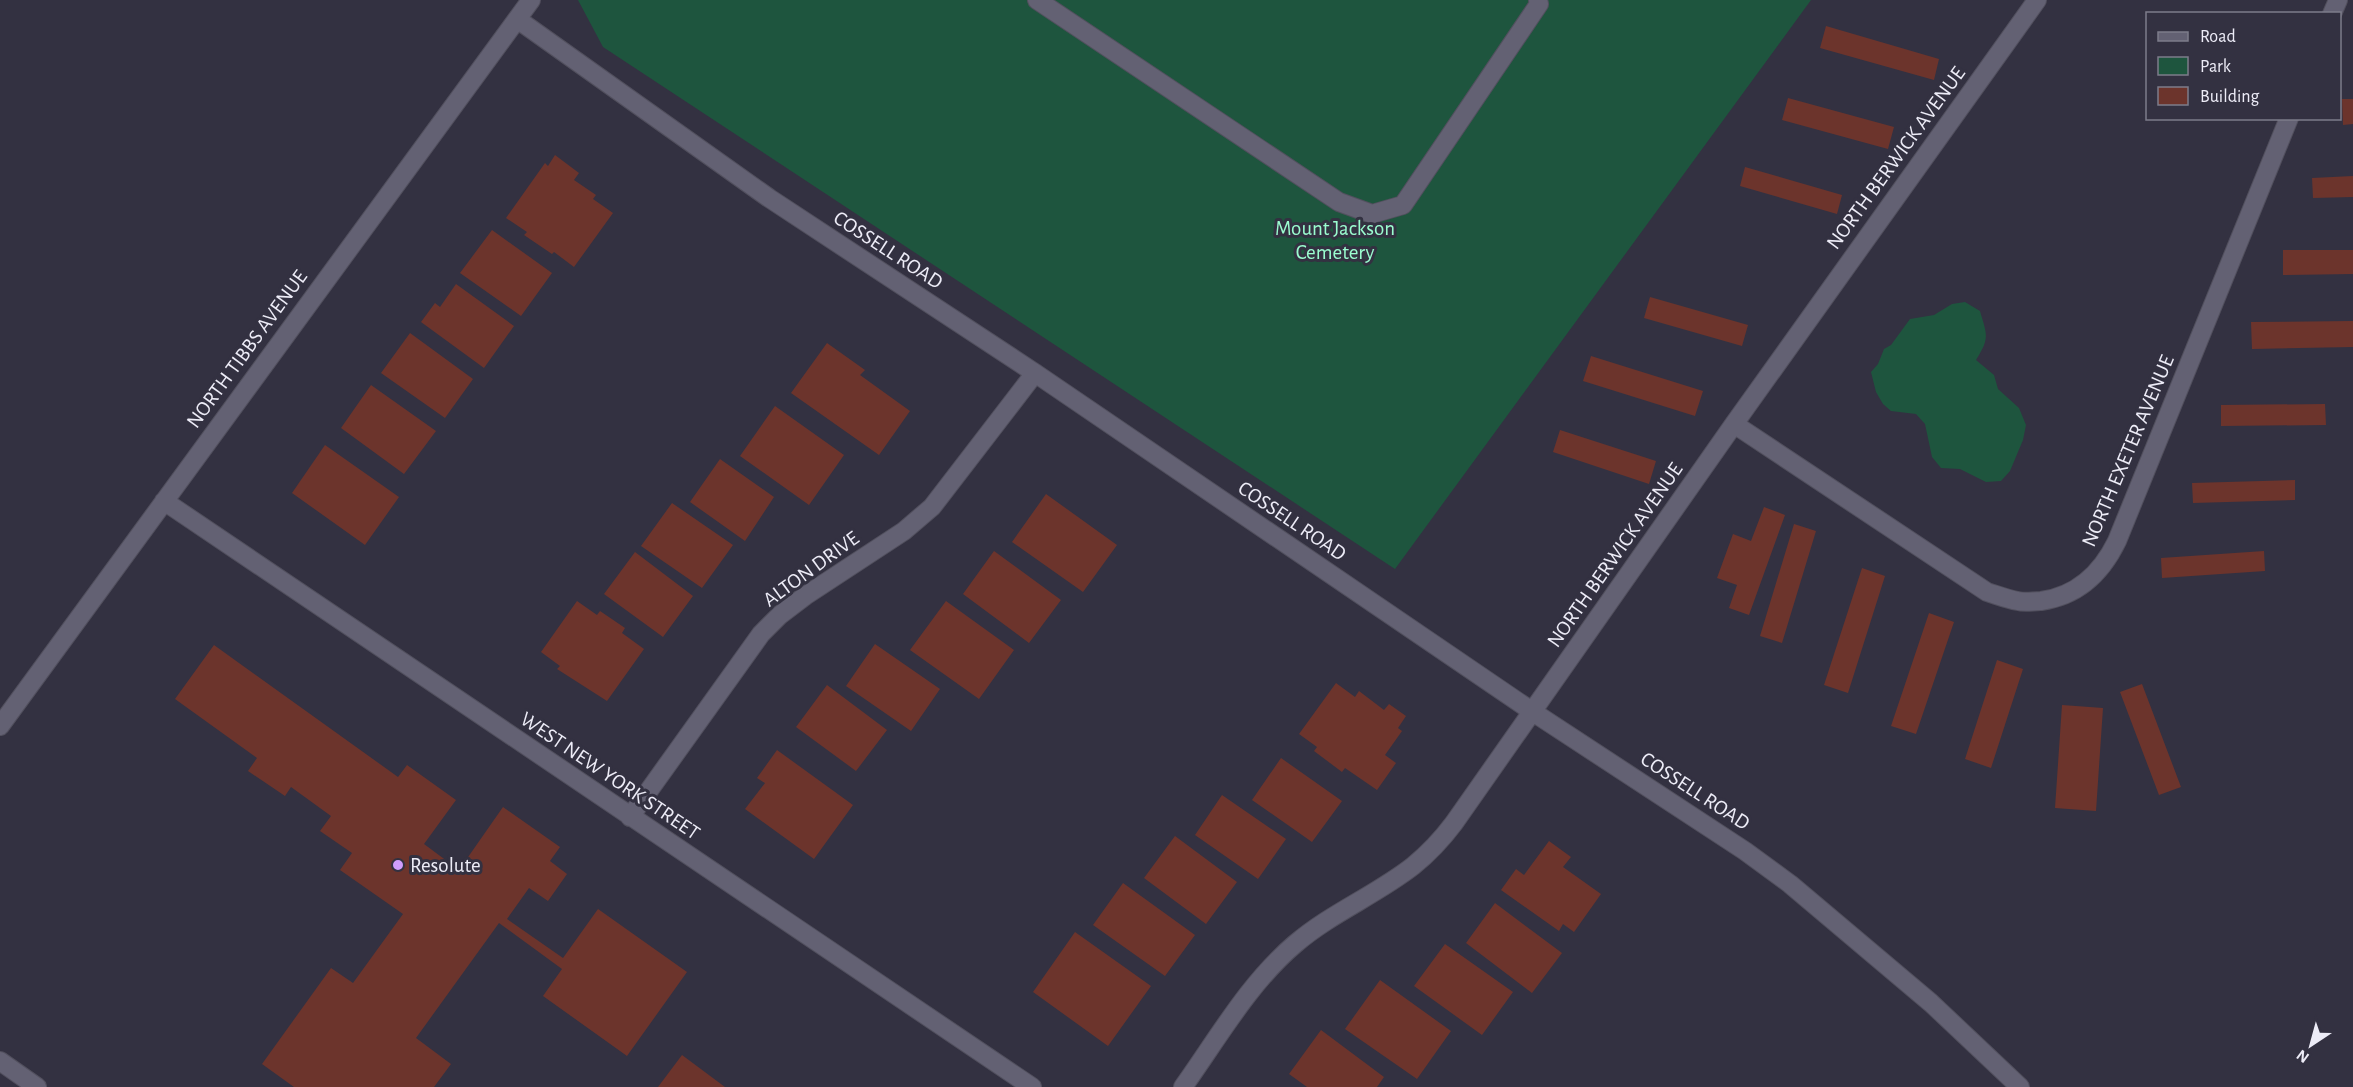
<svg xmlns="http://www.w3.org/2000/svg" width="2353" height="1087" viewBox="0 0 2353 1087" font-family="'Alegreya Sans',sans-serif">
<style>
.green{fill:#1e553e}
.building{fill:#6c342c}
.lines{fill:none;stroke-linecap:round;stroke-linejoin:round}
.minor-casing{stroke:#52505e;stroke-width:20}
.minor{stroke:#636173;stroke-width:18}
.poi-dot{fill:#d09dfe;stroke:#333141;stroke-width:2}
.labels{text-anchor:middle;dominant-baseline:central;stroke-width:6;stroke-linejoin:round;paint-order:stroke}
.street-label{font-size:21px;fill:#edecf7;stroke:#333141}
.park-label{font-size:21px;fill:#9afccf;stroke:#333141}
.poi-label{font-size:21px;fill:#edecf7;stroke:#333141;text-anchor:start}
</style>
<rect width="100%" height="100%" fill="#333141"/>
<path class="green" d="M578,0H1811L1395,569L603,47Z
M1965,302L1980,311C1987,335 1990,338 1976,360L1994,375L1998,389L2019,408L2026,425L2023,440L2010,471L2001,481L1986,482L1960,469L1941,468L1932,457L1925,424L1916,414L1891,411L1883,404L1876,392L1871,372L1878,364L1884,349L1891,345L1910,319L1934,315L1952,304Z"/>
<path class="building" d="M1826,26L1939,59L1934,80L1820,48Z
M1788,98L1894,127L1888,149L1782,120Z
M2342,99H2353V124L2343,125Z
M555,155L579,173L574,180L596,195L593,199L613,213L574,267L554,252L552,254L524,235L527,232L506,218L545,163L548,166Z
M1745,167L1842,195L1837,214L1740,186Z
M2353,176V197L2313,198L2312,178Z
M492,230L552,273L521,316L460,273Z
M2283,250H2353V274L2283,275Z
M456,284L514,326L484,368L421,322L435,303L440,307Z
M1650,297L1748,325L1742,346L1644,318Z
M2353,321V347L2252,349L2251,322Z
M410,333L473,379L445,418L381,373Z
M827,343L865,370L860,375L910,411L879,455L791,393Z
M1591,356L1703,391L1695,416L1583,381Z
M371,385L436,431L404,474L341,428Z
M2325,404L2326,425L2221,426V405Z
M775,406L844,455L809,505L740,456Z
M1560,430L1656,461L1649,484L1553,452Z
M325,445L399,497L365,545L292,493Z
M720,459L774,497L745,541L690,502Z
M2295,480V500L2193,503L2192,483Z
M1046,494L1117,545L1083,592L1012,542Z
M672,503L733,545L702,588L641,546Z
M1764,507L1785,515L1749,615L1729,608L1737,585L1717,578L1733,534L1751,541Z
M1794,524L1816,531L1782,643L1760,636Z
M994,551L1061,600L1029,643L963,594Z
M2264,551L2265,571L2162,578L2161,558Z
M635,552L693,596L663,637L604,594Z
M1862,568L1885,576L1848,693L1824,685Z
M577,601L597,615L600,611L625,628L622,633L644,649L607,701L557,669L560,666L541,652Z
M946,601L1014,650L979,699L910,650Z
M1929,613L1954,622L1916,734L1891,726Z
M875,644L940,689L911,731L846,686Z
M214,645L398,777L407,765L456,800L424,844L459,870L503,807L560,847L550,861L567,874L548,901L529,888L507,919L563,958L598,909L687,972L627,1056L543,996L562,969L499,923L416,1038L451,1064L434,1087H294L262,1064L331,968L353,983L403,914L340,870L352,853L320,831L331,816L291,787L285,796L248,771L257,758L175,699Z
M1997,660L2023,669L1991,768L1965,759Z
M1336,683L1355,697L1359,691L1384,710L1389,704L1406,716L1398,728L1402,731L1385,755L1396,763L1377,790L1345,768L1342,772L1314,751L1317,747L1299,734Z
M2142,684L2181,787L2159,795L2120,692Z
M827,685L887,730L856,771L796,727Z
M2062,705L2103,708L2096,811L2055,808Z
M777,750L853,805L814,859L745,809L765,783L757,778Z
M1281,758L1342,801L1312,842L1252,800Z
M1222,795L1286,839L1258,879L1195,835Z
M1175,836L1237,882L1206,924L1144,878Z
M1549,841L1571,857L1563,867L1601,894L1574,932L1563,924L1559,931L1501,890L1516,869L1524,875Z
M1123,883L1195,935L1165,976L1093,925Z
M1495,903L1562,953L1532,993L1466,943Z
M1075,932L1151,986L1108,1046L1033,992Z
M1445,944L1513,992L1482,1035L1414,986Z
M1380,980L1451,1031L1417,1079L1345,1029Z
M1321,1030L1384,1077L1377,1087H1307L1289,1074Z
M682,1055L725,1087H658Z"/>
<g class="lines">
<g class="minor-casing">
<path id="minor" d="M1037,0L1339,202L1372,214L1403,205L1539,4L1538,0
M2332,14L2338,0
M517,19L769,198L1035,373L1533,712L1745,851L1790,884L1931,1003L2020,1087
M1734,424L1987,592C1997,595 2007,599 2018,601C2025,603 2033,601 2041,601C2077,596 2101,574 2117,541L2289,118
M164,501L1032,1087
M0,726L531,0
M630,817L761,634L780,615L805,596L904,531L932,507L1035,373
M0,1061L37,1087
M1183,1087C1218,1038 1249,983 1295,944C1331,913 1376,895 1413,866C1429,853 1442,839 1454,823L1734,424L2037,0"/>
</g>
<use href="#minor" class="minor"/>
</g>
<circle class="poi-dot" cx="398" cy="865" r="6"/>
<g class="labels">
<g class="street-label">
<text transform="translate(1896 158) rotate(-54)">NORTH BERWICK AVENUE</text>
<text transform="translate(888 250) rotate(33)">COSSELL ROAD</text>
<text transform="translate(247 349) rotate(-54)">NORTH TIBBS AVENUE</text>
<text transform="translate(2128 451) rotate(-67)">NORTH EXETER AVENUE</text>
<text transform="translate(1292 521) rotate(34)">COSSELL ROAD</text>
<text transform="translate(1615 555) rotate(-55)">NORTH BERWICK AVENUE</text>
<text transform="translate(811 569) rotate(-36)">ALTON DRIVE</text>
<text transform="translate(610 776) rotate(34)">WEST NEW YORK STREET</text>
<text transform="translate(1695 791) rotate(33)">COSSELL ROAD</text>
</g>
<g class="park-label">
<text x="1335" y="228">Mount Jackson<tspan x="1335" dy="24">Cemetery</tspan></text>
</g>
<g class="poi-label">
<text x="410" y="865">Resolute</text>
</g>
</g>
<rect x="2146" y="12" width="195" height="108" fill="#333141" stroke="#7d7c8a" stroke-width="1.5"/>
<rect x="2158" y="32" width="30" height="9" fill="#636173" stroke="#7d7c8a" stroke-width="1.5"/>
<text x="2200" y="42" font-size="18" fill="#edecf7">Road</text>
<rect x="2158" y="57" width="30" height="18" fill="#1e553e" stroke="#7d7c8a" stroke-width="1.5"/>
<text x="2200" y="72" font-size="18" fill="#edecf7">Park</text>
<rect x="2158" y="87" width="30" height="18" fill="#6c342c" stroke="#7d7c8a" stroke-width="1.5"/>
<text x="2200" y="102" font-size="18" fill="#edecf7">Building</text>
<g transform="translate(2311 1045) rotate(216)" stroke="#333141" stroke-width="4.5" paint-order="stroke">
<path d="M0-4.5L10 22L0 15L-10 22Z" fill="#edecf7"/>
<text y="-9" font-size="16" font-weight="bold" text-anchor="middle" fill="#edecf7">N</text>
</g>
</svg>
